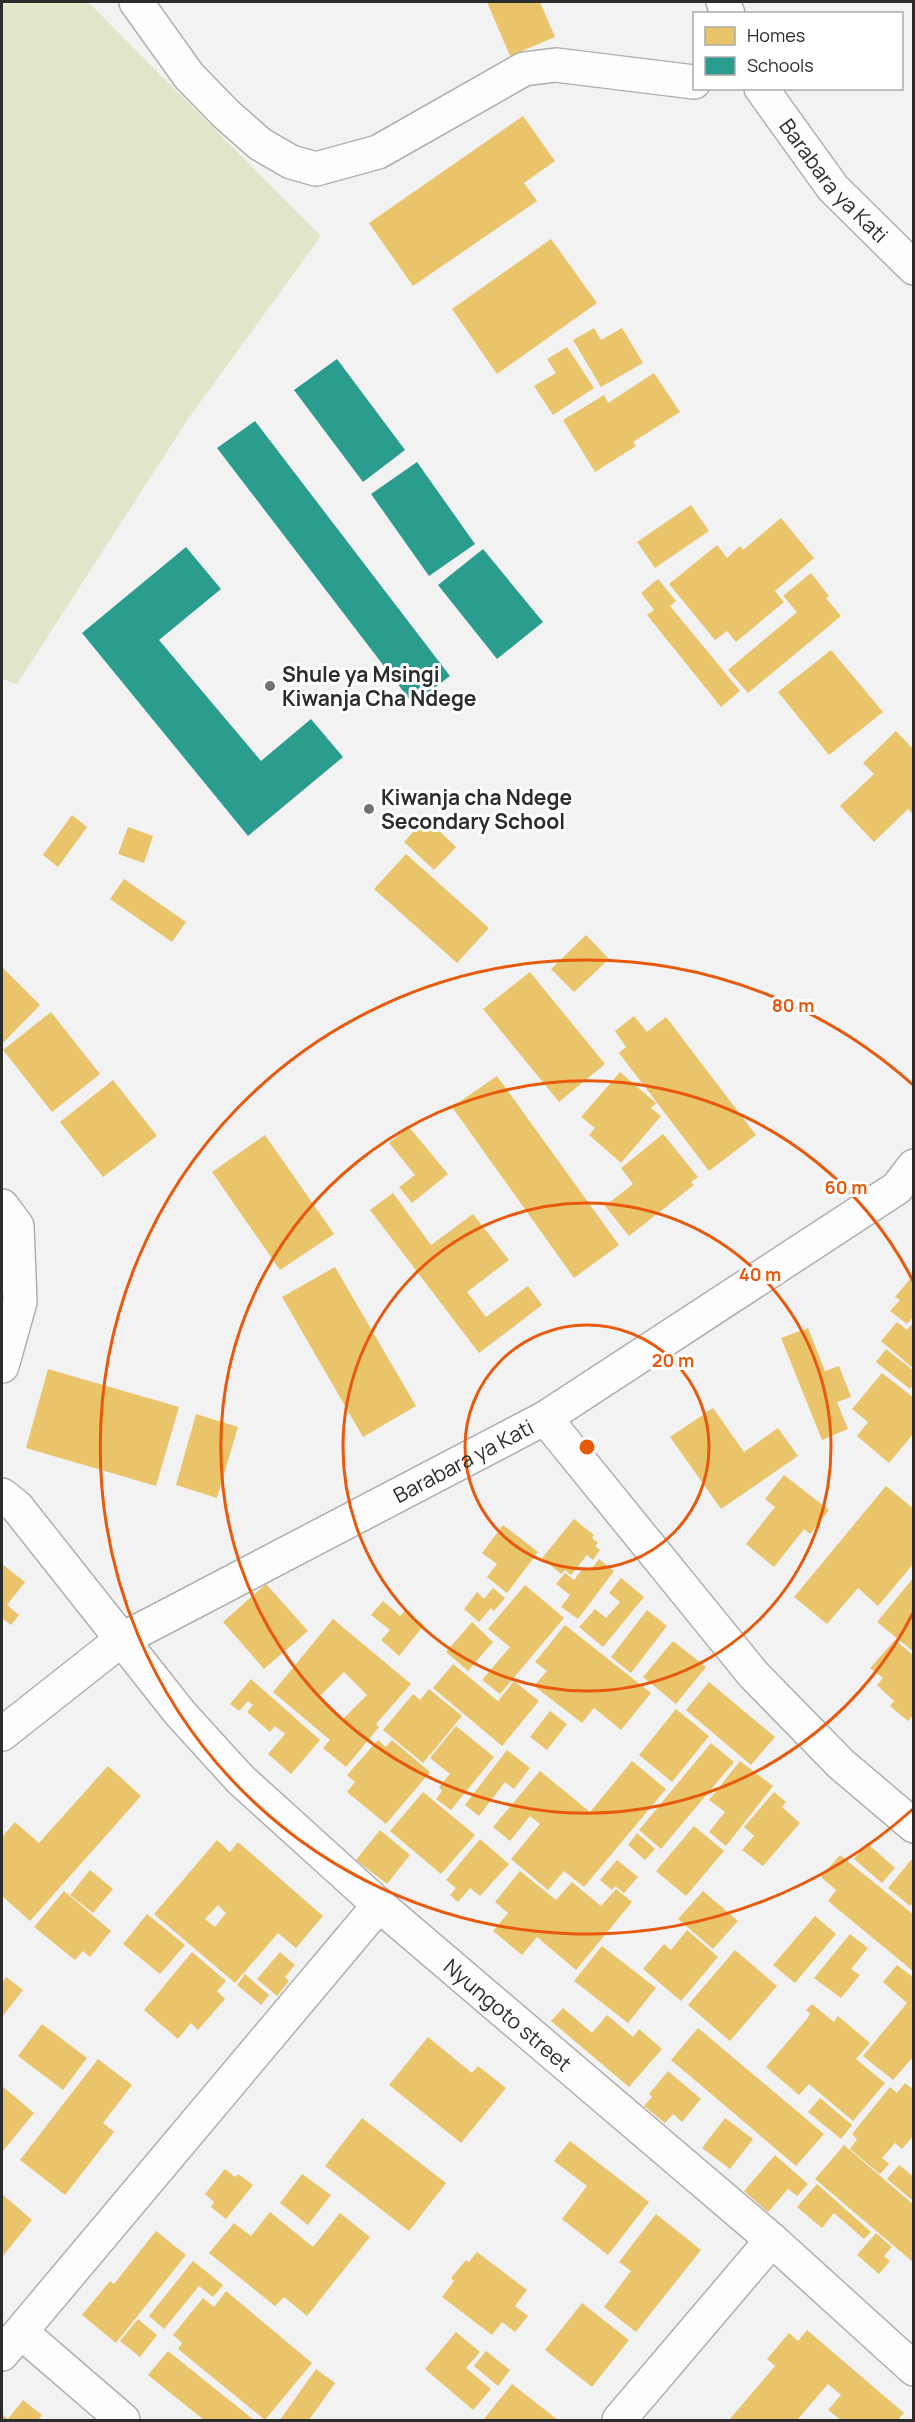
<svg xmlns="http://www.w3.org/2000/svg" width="915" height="2422" viewBox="0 0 915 2422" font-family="Manrope,sans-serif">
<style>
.park{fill:#e2e5ca}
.homes{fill:#e9c46a;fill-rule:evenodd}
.schools{fill:#2a9d8f}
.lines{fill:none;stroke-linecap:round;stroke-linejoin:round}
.minor-casing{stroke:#afafb0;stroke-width:36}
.minor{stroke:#fdfdfd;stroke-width:33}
.ring{fill:none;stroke:#e8590c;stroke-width:3}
.poi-dot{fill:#717172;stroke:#fff;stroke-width:2}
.labels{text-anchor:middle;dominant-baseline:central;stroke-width:6;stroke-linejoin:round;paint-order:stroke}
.street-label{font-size:21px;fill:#2b2c2c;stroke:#fff}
.poi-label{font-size:21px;font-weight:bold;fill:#2b2c2c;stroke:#fff;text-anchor:start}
.centre{fill:#e8590c;stroke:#fff;stroke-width:3}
.ring-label{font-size:18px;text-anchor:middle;font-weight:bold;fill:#e8590c;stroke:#fff;stroke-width:6;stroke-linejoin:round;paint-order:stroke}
</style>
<rect width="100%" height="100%" fill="#f2f2f3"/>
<path class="park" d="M2,2H88L321,236L188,419L17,684L2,679Z"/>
<path class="homes" d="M487,2H540L555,37L510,56Z
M523,116L555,161L524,183L537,201L413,286L369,223Z
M551,239L597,303L497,374L452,309Z
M594,328L601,340L622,328L643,363L601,387L573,340Z
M567,347L594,388L553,415L534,386L556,373L547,359Z
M654,373L680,412L633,442L636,446L595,472L563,420L604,395L608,403Z
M691,505L709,531L655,568L637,542Z
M781,518L814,558L775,591L784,602L736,642L727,631L715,640L669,584L717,545L727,558L740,546L743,550Z
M811,573L829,596L826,598L841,616L748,693L728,670L797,612L783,596Z
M658,579L676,601L670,606L740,691L721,707L647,615L654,610L641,593Z
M831,650L883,712L829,755L778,692Z
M896,731L914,750V815L908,809L874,842L840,806L874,774L863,763Z
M72,815L87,827L58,867L43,855Z
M426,818L456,847L434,870L404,842Z
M128,827L153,836L144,863L118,854Z
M406,854L489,928L457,963L374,889Z
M124,879L186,922L172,942L110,899Z
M586,935L609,959L574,992L551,969Z
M2,967L40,1005L2,1044Z
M530,972L605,1064L559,1102L483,1009Z
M51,1012L100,1074L52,1112L3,1050Z
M634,1016L647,1032L666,1017L756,1135L709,1171L619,1053L626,1047L615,1031Z
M620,1072L656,1103L651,1108L661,1116L621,1163L589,1135L595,1128L581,1117Z
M497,1076L619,1245L574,1278L452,1107Z
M113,1080L157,1136L103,1177L60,1122Z
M409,1127L448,1174L412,1203L399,1187L415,1175L389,1143Z
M663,1134L698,1177L691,1182L694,1185L629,1236L605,1206L633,1184L621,1168Z
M265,1135L334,1234L280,1270L212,1172Z
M393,1193L431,1245L473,1214L509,1260L467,1292L486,1317L528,1286L542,1305L479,1353L370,1210Z
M335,1267L416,1406L363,1437L282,1297Z
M910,1279L914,1282V1316L907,1324L890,1311L900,1300L895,1297Z
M897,1322L907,1330L914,1322V1369L881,1341Z
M808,1328L825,1371L839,1366L851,1397L837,1402L848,1429L822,1440L781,1338Z
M886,1349L914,1371V1384L910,1389L876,1362Z
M48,1369L179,1407L156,1486L26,1448Z
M882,1373L914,1398V1433L889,1463L857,1436L868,1422L852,1409Z
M713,1408L744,1452L778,1428L798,1456L721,1509L670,1437Z
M196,1414L238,1427L217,1498L176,1485Z
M784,1475L829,1510L810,1534L804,1529L774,1567L746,1544L775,1507L765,1499Z
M886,1486L914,1509V1563L878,1606L858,1588L827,1624L794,1597Z
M574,1519L594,1535L592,1538L598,1543L595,1546L600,1550L593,1560L587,1555L571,1575L565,1570L561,1574L542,1558Z
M503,1525L538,1552L507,1593L487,1577L497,1564L482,1553Z
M599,1559L614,1571L578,1619L561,1607L570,1595L556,1584L565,1573L574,1580L584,1567L590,1571Z
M2,1564L25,1582L7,1605L19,1615L11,1625L2,1618Z
M914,1577V1652L877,1622Z
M621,1578L644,1597L603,1647L579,1627L595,1609L606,1618L620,1602L609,1593Z
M266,1584L308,1631L264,1669L223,1622Z
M525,1585L564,1618L500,1694L482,1680L510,1647L488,1629Z
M493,1588L505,1598L494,1611L491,1608L479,1622L464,1609L477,1592L484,1599Z
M383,1601L400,1616L405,1611L424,1625L399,1656L381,1640L390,1630L371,1615Z
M647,1610L667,1626L631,1673L611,1657Z
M333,1619L411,1684L376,1724L379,1727L346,1767L323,1748L330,1740L273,1692ZM344,1672L367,1695L343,1719L320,1696Z
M472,1622L493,1642L468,1671L446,1652Z
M565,1625L651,1693L621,1730L594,1708L582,1723L534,1686L547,1671L535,1662Z
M895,1640L914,1656V1714L908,1721L890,1706L894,1701L877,1685L883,1678L870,1668Z
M673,1641L706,1667L676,1704L643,1677Z
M453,1664L498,1701L514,1681L539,1701L502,1746L433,1688Z
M251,1679L320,1740L291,1774L268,1754L285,1734L275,1726L270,1732L247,1712L253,1705L248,1701L239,1711L230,1704Z
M709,1682L775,1737L751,1765L686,1710Z
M429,1689L462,1716L423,1763L383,1730L413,1694L420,1700Z
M676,1709L709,1736L672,1782L639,1755Z
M550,1711L567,1724L547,1750L530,1737Z
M456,1726L494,1757L451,1810L436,1799L442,1791L439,1787L450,1774L430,1758Z
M378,1740L386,1747L392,1740L430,1772L386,1824L347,1792L355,1782L347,1775Z
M711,1743L734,1762L661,1849L639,1830Z
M507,1750L530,1768L514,1789L505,1782L479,1816L465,1805Z
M632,1761L666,1789L584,1887L564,1871L548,1890L511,1859L540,1824L530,1816L510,1841L493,1827L540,1771L590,1812Z
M740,1761L773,1786L726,1846L709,1832L725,1812L709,1800Z
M108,1766L141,1796L30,1921L2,1896V1837L15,1822L39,1843Z
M423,1792L475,1835L441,1874L390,1831Z
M774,1792L786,1802L782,1807L800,1823L763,1866L742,1850L754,1836L744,1827Z
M694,1826L724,1851L686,1896L656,1871Z
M380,1830L410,1855L387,1884L356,1860Z
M637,1833L655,1849L645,1860L628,1845Z
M480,1839L509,1864L480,1896L470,1888L458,1902L450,1895L456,1888L446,1880Z
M217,1840L230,1852L238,1842L323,1916L296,1948L278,1933L235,1983L154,1914ZM218,1905L226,1913L215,1927L205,1919Z
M867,1843L895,1868L882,1883L854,1859Z
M840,1855L914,1915V1972L828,1901L836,1890L821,1877Z
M617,1860L638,1877L624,1893L615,1886L612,1890L600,1880Z
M911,1860L914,1862V1902L910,1906L888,1888Z
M90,1870L113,1889L93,1913L70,1895Z
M520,1871L556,1900L572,1882L601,1906L616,1889L632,1902L576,1970L537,1937L522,1955L493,1931L508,1913L495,1902Z
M64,1891L111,1931L90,1957L83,1951L75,1960L34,1927Z
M703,1891L738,1921L713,1949L678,1919Z
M147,1914L185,1945L160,1974L123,1944Z
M815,1916L836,1934L795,1983L773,1965Z
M687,1930L718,1957L681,2001L643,1969L664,1944L671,1950Z
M850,1934L868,1948L851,1969L860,1975L841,1998L814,1978Z
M602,1946L656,1988L628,2023L574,1981Z
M735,1950L777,1986L730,2041L688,2005Z
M192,1952L226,1981L217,1991L225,1999L198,2030L191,2023L178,2039L144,2010Z
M280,1952L295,1965L285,1977L289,1981L277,1996L257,1979Z
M897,1965L914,1978V2056L893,2080L863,2056L907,2003L883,1982Z
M245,1974L269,1995L261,2005L237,1985Z
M6,1977L23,1990L2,2017V1983Z
M812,2004L834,2022L838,2016L870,2043L856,2059L885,2083L853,2121L809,2084L799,2095L766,2067L807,2019L810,2014L806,2010Z
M563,2008L592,2033L607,2015L633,2037L639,2029L662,2049L629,2087L551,2021Z
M42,2024L87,2058L63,2090L18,2056Z
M698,2028L824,2134L796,2166L671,2060Z
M428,2037L472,2073L478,2066L506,2088L461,2143L389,2085Z
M98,2059L132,2085L103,2123L114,2132L65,2195L20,2160Z
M668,2071L701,2099L682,2122L673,2114L665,2123L644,2106L652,2097L649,2094Z
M905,2083L914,2090V2135L902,2149L895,2143L882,2158L889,2164L880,2174L850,2149L857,2139L852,2134L890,2087L897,2093Z
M2,2086L34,2113L2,2152Z
M820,2098L852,2125L841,2139L808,2112Z
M362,2118L446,2183L409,2231L325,2166Z
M725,2118L753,2139L730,2169L702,2148Z
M570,2141L649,2202L608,2255L562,2219L587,2186L554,2161Z
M844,2145L914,2205V2263L815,2179Z
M775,2155L808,2184L797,2196L788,2189L768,2212L744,2191Z
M899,2165L914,2177L912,2200L887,2179Z
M225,2169L235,2177L238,2174L253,2185L226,2219L211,2207L214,2202L205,2194Z
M302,2174L331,2195L308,2225L280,2203Z
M817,2184L871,2232L864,2239L834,2213L822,2228L797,2207Z
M2,2194L32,2220L2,2257Z
M270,2212L313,2247L340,2213L370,2237L307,2316L284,2297L275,2306L209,2253L234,2223L251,2236Z
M656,2214L701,2250L636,2332L604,2307L631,2271L619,2262Z
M156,2231L186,2255L116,2343L82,2315L110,2281L114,2284Z
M876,2233L892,2247L884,2256L890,2261L879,2274L857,2255Z
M477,2252L527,2290L515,2306L528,2316L515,2332L502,2322L492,2335L442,2297L454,2281L451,2278L466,2260L469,2262Z
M193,2261L223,2285L213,2297L199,2286L164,2329L149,2316Z
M226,2291L312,2363L265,2420L178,2349L182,2343L173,2335L203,2298L214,2307Z
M582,2303L629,2340L592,2387L545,2350Z
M138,2319L157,2335L140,2357L120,2341Z
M807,2330L904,2413L898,2420H841L828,2410L841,2395L828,2384L797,2420H729L775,2366L767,2359L789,2333L798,2341Z
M456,2332L480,2352L466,2368L491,2389L473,2410L425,2369Z
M168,2351L254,2420H204L148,2375Z
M486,2351L510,2370L498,2386L474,2366Z
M316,2369L335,2383L309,2420H280Z
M512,2384L558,2420H483Z
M23,2400L42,2415L38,2420H2V2414L8,2419Z"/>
<path class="schools" d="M337,359L405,450L363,482L294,390Z
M255,421L450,676L413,704L217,448Z
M417,462L475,544L429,576L371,494Z
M186,547L221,589L159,640L261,761L311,719L343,757L248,836L82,633Z
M483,549L543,622L497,659L438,585Z"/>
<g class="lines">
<g class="minor-casing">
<g id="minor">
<path d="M136,2L189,76L226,114L260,144L291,162L316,169L378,152L524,69L556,65L694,82"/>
<path d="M723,2L728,14"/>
<path id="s1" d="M761,88L833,188L914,268"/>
<path d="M2,1206L17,1226L20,1302L2,1366"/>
<path d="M545,1418L753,1674L841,1764L914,1826"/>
<path id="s2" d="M2,1495L17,1507L180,1713L240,1779L379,1905L772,2240L914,2369"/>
<path id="s3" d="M2,1734L121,1640L545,1418L897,1188L914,1166"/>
<path d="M21,2332L123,2420"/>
<path d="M2,2354L379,1905"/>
<path d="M619,2420L772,2240"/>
</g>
</g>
<use href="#minor" class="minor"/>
</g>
<g class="ring">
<circle cx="587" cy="1447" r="122"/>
<circle cx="587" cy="1447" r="244"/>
<path d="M913 1613A366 366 0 1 1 913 1281"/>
<path d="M913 1809A487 487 0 1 1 913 1085"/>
</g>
<g class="poi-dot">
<circle cx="270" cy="686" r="6"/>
<circle cx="369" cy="809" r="6"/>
</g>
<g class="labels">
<g class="street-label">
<text stroke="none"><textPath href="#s1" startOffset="118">Barabara ya Kati</textPath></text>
<text stroke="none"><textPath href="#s3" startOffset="538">Barabara ya Kati</textPath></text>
<text stroke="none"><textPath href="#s2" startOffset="728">Nyungoto street</textPath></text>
</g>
<g class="poi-label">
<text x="282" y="674">Shule ya Msingi<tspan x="282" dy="24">Kiwanja Cha Ndege</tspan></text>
<text x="381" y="797">Kiwanja cha Ndege<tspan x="381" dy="24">Secondary School</tspan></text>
</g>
</g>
<circle cx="587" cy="1447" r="9" class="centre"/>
<g class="ring-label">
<text x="793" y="1012">80 m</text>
<text x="846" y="1194">60 m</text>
<text x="760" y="1281">40 m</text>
<text x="673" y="1367">20 m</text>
</g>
<rect width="915" height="2422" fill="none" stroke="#2b2c2c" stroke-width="6"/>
<rect x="693" y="12" width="210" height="78" fill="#ffffff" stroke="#aaabab" stroke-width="1.5"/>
<rect x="705" y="27" width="30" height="18" fill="#e9c46a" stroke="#aaabab" stroke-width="1.5"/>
<text x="747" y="42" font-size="18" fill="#2b2c2c">Homes</text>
<rect x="705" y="57" width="30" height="18" fill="#2a9d8f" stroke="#aaabab" stroke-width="1.5"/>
<text x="747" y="72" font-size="18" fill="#2b2c2c">Schools</text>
</svg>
